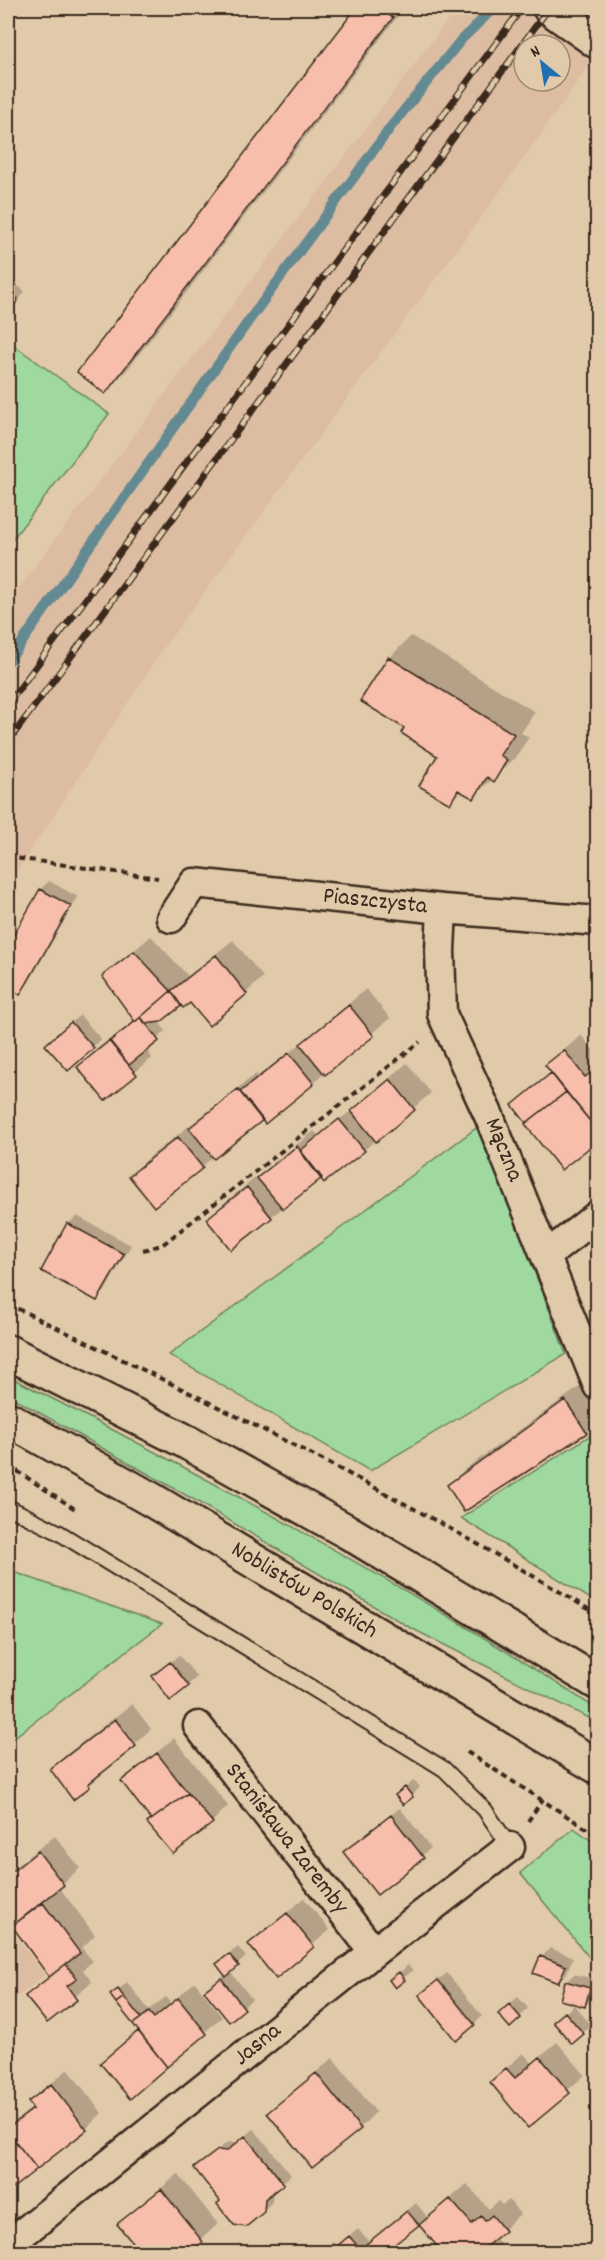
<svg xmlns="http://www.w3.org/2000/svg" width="605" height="2260" viewBox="0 0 605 2260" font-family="Dekko,sans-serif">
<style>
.built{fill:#ddbda2;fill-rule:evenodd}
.green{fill:#9fd99f;stroke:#6d825e;stroke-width:1.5}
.shadow{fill:#0003}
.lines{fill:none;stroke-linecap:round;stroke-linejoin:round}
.stream{stroke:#648a92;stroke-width:10}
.building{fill:#f6beab;stroke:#3b2a1e;stroke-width:1.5}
.lane-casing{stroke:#3b2a1e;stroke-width:18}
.street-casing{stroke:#3b2a1e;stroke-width:33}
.secondary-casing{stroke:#3b2a1e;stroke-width:38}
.path{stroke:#3b2a1e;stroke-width:4;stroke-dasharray:6 4.5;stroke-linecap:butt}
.lane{stroke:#e1caaa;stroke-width:14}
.street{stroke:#e1caaa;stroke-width:28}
.secondary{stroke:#e1caaa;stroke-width:33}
.rail-casing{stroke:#3b2a1e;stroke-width:7}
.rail{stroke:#e1caaa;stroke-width:4.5;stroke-dasharray:14;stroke-linecap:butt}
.labels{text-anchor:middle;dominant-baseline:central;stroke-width:6;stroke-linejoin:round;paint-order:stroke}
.street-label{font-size:24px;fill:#3b2a1e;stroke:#e1caaa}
</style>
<rect width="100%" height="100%" fill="#e1caaa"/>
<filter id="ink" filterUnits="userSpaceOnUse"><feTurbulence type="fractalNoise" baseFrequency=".0167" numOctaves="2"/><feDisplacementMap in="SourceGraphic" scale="12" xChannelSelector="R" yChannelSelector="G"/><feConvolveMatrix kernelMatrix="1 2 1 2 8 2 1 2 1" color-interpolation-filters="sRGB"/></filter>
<g filter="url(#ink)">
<path class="built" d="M457,8H597V54L512,175L167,643L8,885V602ZM524,45H560V81H524Z
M8,1925L45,1975L8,2004Z"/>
<path class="green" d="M8,341L109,414L8,545Z
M479,1126L566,1354L370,1471L169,1355Z
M8,1376C209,1478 408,1586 597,1709V1722L409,1627L198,1502L8,1395Z
M597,1431V1603L461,1518Z
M8,1570L162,1624L8,1742Z
M574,1828L597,1845V1967L520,1873Z"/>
<path class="shadow" d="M357,8H404L127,370L105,392L79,372Z
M8,279L25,291L8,317Z
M411,636L535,712L521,733L529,737L516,757L473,797L462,790L450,802L439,755L406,728L389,658Z
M49,881L78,897L28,984L20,993L8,985V948L41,889Z
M151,936L188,976L233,940L263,977L246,993L182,1003L158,1021L166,1031L146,1049L152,1058L105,1098L79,1067L95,1050L136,1020L104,976Z
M366,989L390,1018L313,1083L214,1156L202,1167L131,1176L153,1154L256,1074L258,1076L307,1039Z
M80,1015L101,1039L93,1047L56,1037Z
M581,1035L598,1056V1138L561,1167L514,1105L553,1072L547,1065Z
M407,1063L431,1093L364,1150L321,1177L271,1217L208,1219L224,1203L314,1131L318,1135L358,1106Z
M77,1216L131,1245L105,1291L97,1300L68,1224Z
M582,1385L598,1408V1420L586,1432L464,1510L449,1485L465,1469Z
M179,1655L197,1677L188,1685L153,1676Z
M132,1704L151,1729L89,1786L52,1769L68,1753Z
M174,1738L228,1806L212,1822L153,1820L123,1781Z
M414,1780L420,1787L412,1796H397Z
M400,1808L431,1848L377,1893L354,1844Z
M55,1836L80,1868L59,1887L95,1935L82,1948L92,1961L83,1970L92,1982L47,2021L27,1996L50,1975L8,1919V1872Z
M304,1898L330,1930L276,1976L250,1944Z
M238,1947L246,1957L230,1971L252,1999L229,2020L206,1991L225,1974L226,1956Z
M550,1948L573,1957L567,1973L558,1982L542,1957Z
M408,1965L413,1970L395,1986L391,1980Z
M447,1973L482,2016L474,2024L430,1987Z
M574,1974L598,1980L593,1997L585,2006L566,1982Z
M127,1982L149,2010L166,1997L171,2003L195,1982L222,2017L130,2097L102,2063L139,2029L112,1996Z
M518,1997L528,2008L520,2017L508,2005Z
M574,2005L591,2025L573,2042L564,2014Z
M557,2042L585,2075L528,2125L492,2082L523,2053L532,2063Z
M333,2058L376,2112L360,2128L269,2113Z
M68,2069L102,2113L86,2129L8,2190V2127L34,2106L30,2102Z
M254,2129L291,2175L273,2191L272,2202L263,2211L222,2201L204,2160L228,2142L237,2143Z
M178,2174L218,2224L187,2252H141L119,2224Z
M467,2184L489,2209L498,2201L502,2205L509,2200L520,2214L495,2238L507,2252H432L437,2245L419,2223L383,2252H322L333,2242L337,2247L358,2229L369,2242L416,2203L428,2218Z"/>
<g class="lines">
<path class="stream" d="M8,662L250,319L393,124L461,40L494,8"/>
</g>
<path class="building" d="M356,8H379L393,18L105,394L77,372Z
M8,292L18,299L8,315Z
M388,657L514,734L500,755L507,760L494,782L487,777L474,799L458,790L450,804L419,786L437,756L401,733L404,728L360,701Z
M40,889L71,906L20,995L8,987V945Z
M134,951L171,991L135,1022L102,976Z
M216,955L247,994L209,1026L190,1003L183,1008L171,991Z
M171,991L181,1006L161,1022L145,1024L141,1017Z
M349,1005L374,1036L325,1075L300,1044Z
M141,1017L159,1041L129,1065L110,1041Z
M71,1022L94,1048L68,1071L45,1045Z
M109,1041L137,1075L105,1101L77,1067Z
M564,1050L585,1077L598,1068V1131L545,1065Z
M289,1053L314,1084L265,1124L240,1092Z
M551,1073L566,1092L526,1123L512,1105Z
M390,1079L415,1110L376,1142L351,1111Z
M238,1089L263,1120L214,1159L189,1128Z
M566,1092L598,1131V1141L561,1170L525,1124Z
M339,1119L365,1151L324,1183L300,1151Z
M178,1137L203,1168L154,1207L129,1176Z
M297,1146L322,1178L283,1209L257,1178Z
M247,1187L272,1218L231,1250L206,1219Z
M67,1223L124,1254L97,1301L41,1271Z
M565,1400L587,1433L464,1512L447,1485Z
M170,1662L189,1686L170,1701L152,1676Z
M115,1719L136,1746L88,1784L90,1787L73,1800L50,1769Z
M157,1753L188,1793L151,1820L121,1781Z
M405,1787L413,1797L403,1805L395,1795Z
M188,1793L213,1823L173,1854L147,1823Z
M391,1815L424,1858L377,1895L343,1852Z
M38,1851L64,1885L12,1926L8,1921V1875Z
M43,1903L80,1953L49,1977L12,1926Z
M287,1913L314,1947L276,1979L248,1944Z
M229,1954L239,1966L226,1977L216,1964Z
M540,1956L566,1966L558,1983L533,1973Z
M66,1964L77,1979L67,1986L77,2000L47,2023L25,1996Z
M399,1972L405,1980L395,1988L389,1980Z
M221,1978L245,2009L229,2022L204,1991Z
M438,1980L475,2025L456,2041L419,1995Z
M565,1981L590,1988L585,2007L560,2000Z
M118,1989L124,1997L116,2003L110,1995Z
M124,1997L141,2018L133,2024L116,2003Z
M178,1998L207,2034L167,2067L133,2024L149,2012L154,2018Z
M509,2004L521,2018L510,2028L498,2014Z
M565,2012L584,2034L572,2044L553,2022Z
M138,2031L167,2067L130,2099L100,2063Z
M540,2057L570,2093L528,2128L490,2082L506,2068L515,2078Z
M316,2073L361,2129L312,2168L267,2113Z
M51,2084L87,2130L37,2169L8,2132V2128L33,2109L28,2102Z
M8,2132L37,2169L8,2192Z
M245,2136L284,2184L265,2199L264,2212L246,2227L234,2225L217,2204L220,2201L194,2168L218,2150L227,2151Z
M161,2189L203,2242L189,2252H140L117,2224Z
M450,2199L472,2224L481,2216L485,2221L492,2215L505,2231L479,2252H442L419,2225Z
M407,2211L419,2225L385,2252H363L360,2249Z
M349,2236L363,2252H330Z
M436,2245L442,2252H430L429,2251Z"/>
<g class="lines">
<g class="lane-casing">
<path id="lane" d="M8,1507L58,1532L444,1769L485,1810L510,1847"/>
</g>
<g class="street-casing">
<path id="street" d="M442,909L440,950L442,1014L489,1116L598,1386
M171,918L194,883L442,909L598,921
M546,1256L598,1215
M198,1726L374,1952
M8,2245L374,1952L510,1847"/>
</g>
<g class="secondary-casing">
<path id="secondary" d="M550,8L598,42
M8,1352L183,1440L348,1532L598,1683
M8,1419L152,1500L598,1767"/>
</g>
<path class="path" d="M8,857L158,878
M143,1250L162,1245L420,1042
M8,1304C208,1401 408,1498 598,1615
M8,1465L78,1511
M467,1752L598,1836
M528,1821L543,1799"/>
<use href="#lane" class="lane"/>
<use href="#street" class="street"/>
<use href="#secondary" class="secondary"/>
<g class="rail-casing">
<path id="rail" d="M8,704L522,8
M8,742L549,8"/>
</g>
<use href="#rail" class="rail"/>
</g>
</g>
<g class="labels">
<g class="street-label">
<text transform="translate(375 902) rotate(6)">Piaszczysta</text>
<text transform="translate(503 1150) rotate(68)">Mączna</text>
<text transform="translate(304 1591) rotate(31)">Noblistów Polskich</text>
<text transform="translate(286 1839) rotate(52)">Stanisława Zaremby</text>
<text transform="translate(258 2045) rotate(-39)">Jasna</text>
</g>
</g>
<rect width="605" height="2260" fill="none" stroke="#e1caaa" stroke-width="30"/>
<rect x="15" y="15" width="575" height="2230" fill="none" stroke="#3b2a1e" stroke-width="2" filter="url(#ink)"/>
<g transform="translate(542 63) rotate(330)"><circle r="28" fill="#e1caaa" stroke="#9f8a72" stroke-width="1.5"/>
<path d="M0-4.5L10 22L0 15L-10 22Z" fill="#1f6fb2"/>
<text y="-9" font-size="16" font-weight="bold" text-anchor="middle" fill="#3b2a1e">N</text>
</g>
</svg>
